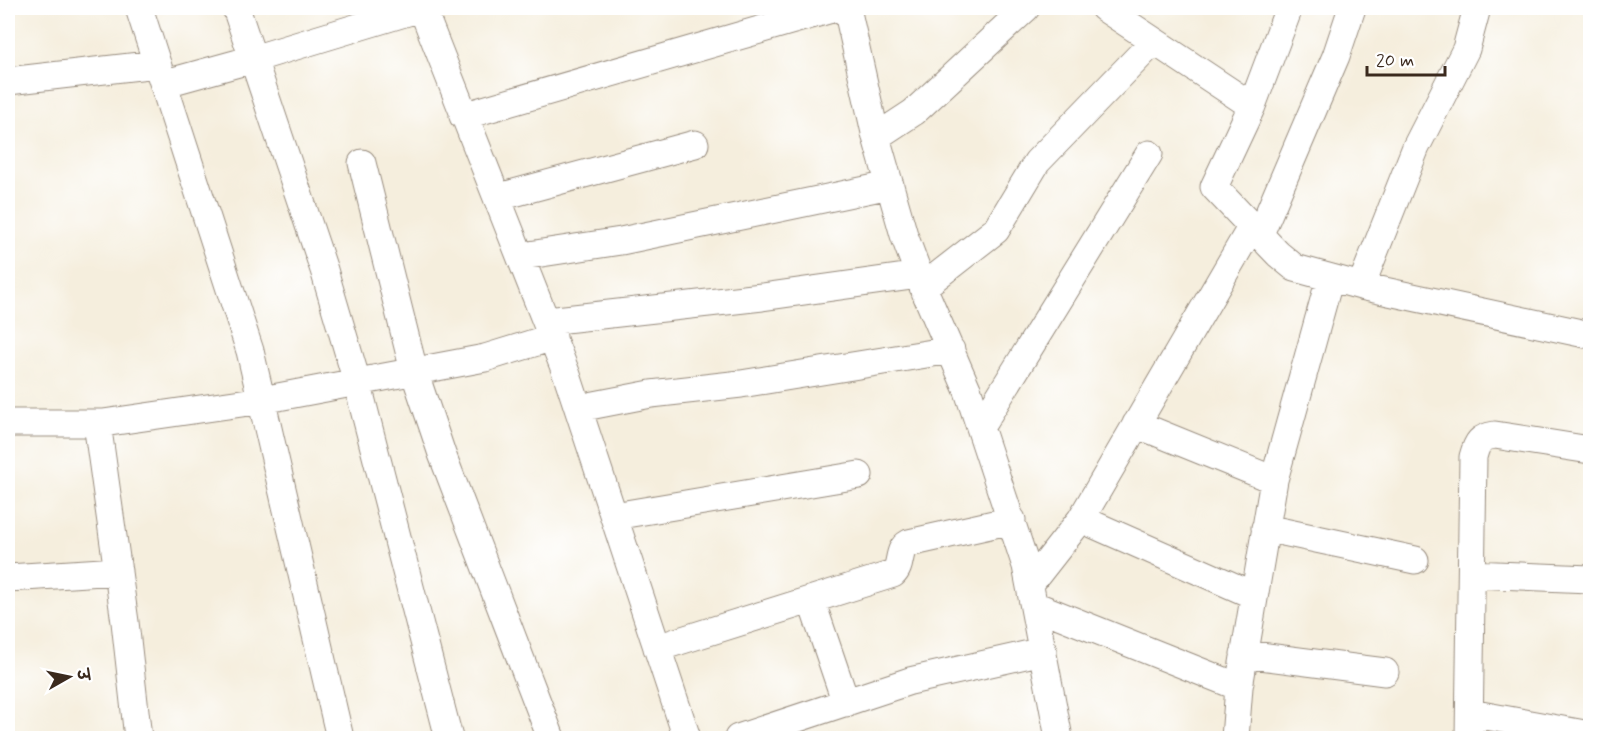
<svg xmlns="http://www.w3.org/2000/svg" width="1598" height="746" viewBox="0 0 1598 746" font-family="Mynerve,'Playpen Sans Deva',sans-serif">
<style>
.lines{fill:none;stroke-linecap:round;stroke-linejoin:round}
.minor-casing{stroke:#988c7e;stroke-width:29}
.minor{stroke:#fff;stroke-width:27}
</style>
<rect width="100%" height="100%" fill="#fff"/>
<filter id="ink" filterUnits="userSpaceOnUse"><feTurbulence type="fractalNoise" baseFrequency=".0167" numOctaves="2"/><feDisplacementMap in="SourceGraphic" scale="12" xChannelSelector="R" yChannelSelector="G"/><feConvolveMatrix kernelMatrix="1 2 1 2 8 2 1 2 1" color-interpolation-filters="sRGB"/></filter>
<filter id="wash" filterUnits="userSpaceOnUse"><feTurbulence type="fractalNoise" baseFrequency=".008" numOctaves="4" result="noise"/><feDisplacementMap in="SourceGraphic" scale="24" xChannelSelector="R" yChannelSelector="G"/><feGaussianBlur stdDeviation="1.35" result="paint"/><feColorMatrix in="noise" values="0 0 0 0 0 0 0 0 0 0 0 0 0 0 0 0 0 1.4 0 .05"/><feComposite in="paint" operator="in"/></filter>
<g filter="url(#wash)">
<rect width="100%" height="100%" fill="#f5eedd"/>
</g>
<g filter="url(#ink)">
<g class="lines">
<g class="minor-casing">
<path id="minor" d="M139,8L250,351L340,738
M236,8L324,270L357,382L449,738
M422,8L567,375L687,738
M847,8L876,137L904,235L926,294L968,391L1026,566L1059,738
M1104,8L1252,106
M1289,8L1252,106L1214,187L1278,254L1295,268L1361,286L1590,335
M8,81L157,64
M166,83L253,59L421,8
M463,116L835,8
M876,137L914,112L1026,8
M362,163L414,371L442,454L551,738
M499,197L695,144
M1260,234L1336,56L1352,8
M522,256L621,241L890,185
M1361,286L1416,147L1466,49L1477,8
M923,287L996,230L1037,162L1154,41
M547,321L762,297L919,275
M579,408L651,394L741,384L951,350
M8,423H103L262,400L485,358L553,337
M97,423L125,622L138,738
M1136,424L1274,480
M981,426L1149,154
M614,516L859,475
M1081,519L1253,595
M1265,528L1415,560
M1472,574L1590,579
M8,578L118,571
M1030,584L1081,519L1252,226
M811,600L846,703
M1034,605L1239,687
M657,648L893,574C903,565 896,550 909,543L1012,520
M1244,654L1385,672
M1470,713L1590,735
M738,738L910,681L1043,651
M1235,738L1239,687L1274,480L1330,278
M1469,738L1473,457C1477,442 1480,437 1495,435L1590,450"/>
</g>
<use href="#minor" class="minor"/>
</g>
</g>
<rect width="1598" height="746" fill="none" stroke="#fff" stroke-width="30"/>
<g transform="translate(69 677) rotate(81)" stroke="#ffffff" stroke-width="4.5" paint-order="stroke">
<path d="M0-4.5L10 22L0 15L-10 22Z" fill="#3b2a1e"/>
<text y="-9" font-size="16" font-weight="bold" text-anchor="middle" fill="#3b2a1e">उ</text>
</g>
<path d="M1367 66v9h78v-9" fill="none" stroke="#3b2a1e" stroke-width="3"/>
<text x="1376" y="66" font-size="18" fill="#3b2a1e" stroke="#ffffff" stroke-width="4.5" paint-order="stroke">20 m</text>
</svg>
